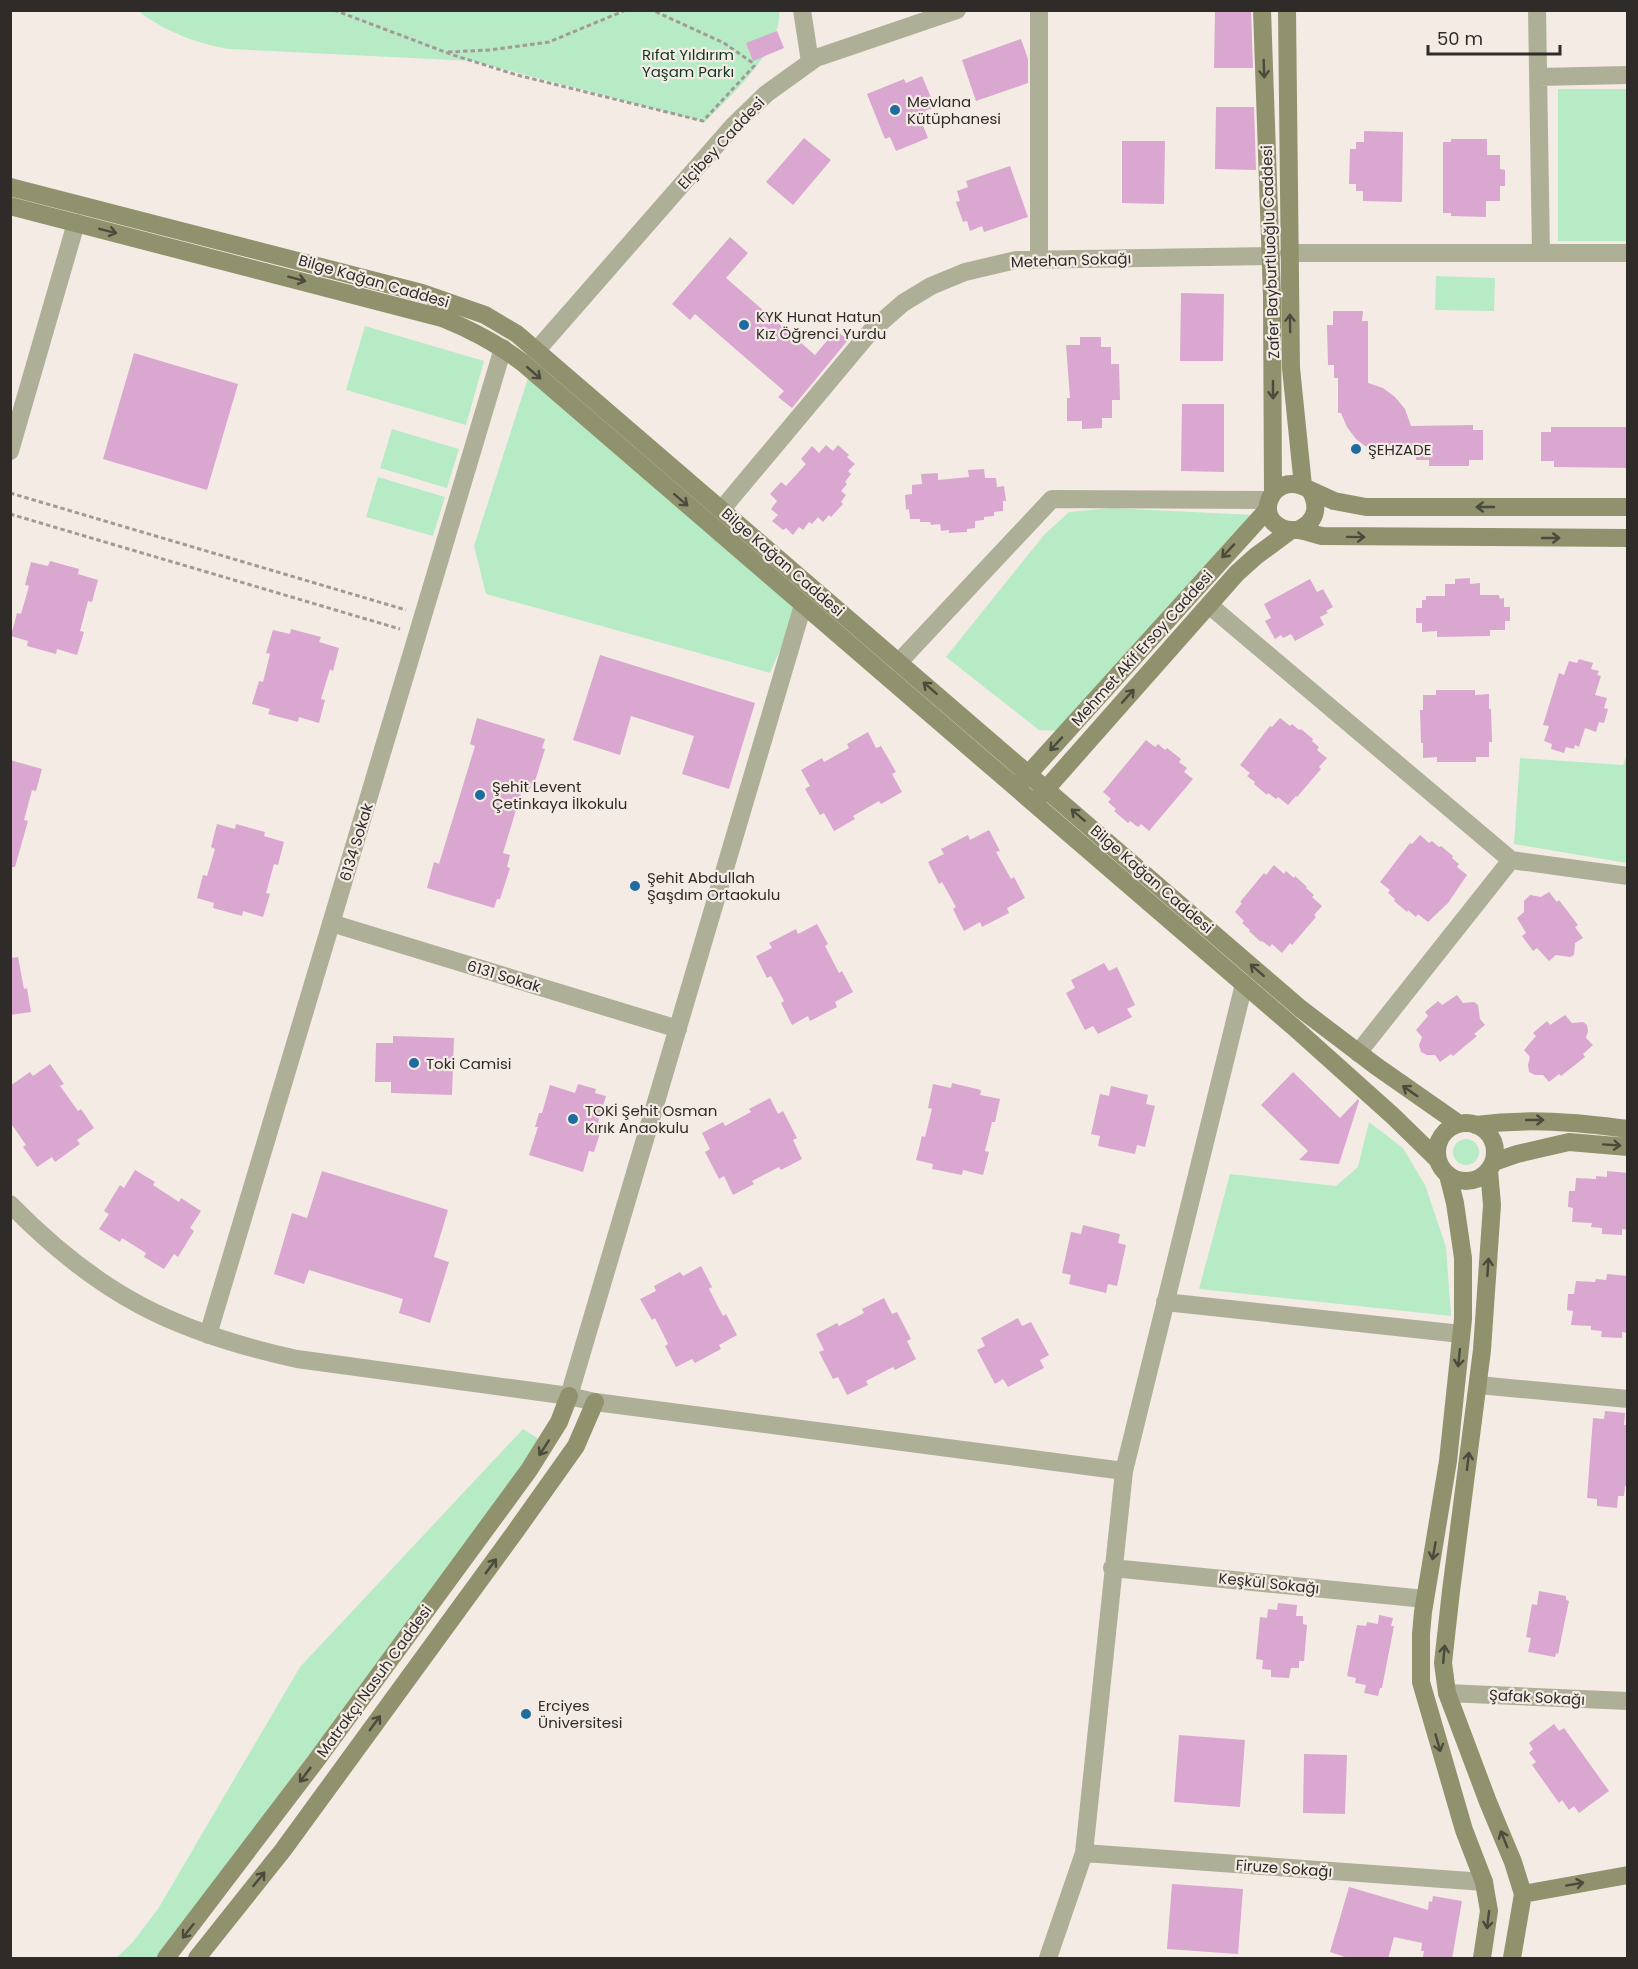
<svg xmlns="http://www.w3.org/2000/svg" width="1638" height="1969" viewBox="0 0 1638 1969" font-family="Poppins,sans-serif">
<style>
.green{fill:#b6ebc6}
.building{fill:#d9a7d0}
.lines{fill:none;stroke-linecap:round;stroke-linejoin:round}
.path{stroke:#a19a95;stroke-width:3;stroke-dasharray:4.5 3;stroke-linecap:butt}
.street{stroke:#adb097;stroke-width:18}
.secondary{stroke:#8f926d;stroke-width:18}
.oneway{stroke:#4b4a3d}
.poi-dot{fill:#206c9f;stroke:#f5ebe5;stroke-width:2}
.labels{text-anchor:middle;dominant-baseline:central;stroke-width:4.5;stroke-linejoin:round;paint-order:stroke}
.park-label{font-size:15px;fill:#0d381f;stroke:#f5ebe5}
.poi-label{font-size:15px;fill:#2e2b28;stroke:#f5ebe5;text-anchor:start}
.street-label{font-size:15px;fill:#2e2b28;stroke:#f5ebe5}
</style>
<rect width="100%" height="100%" fill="#f5ebe5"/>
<path class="green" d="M779,10C783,49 731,95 705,122L473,61L228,49C196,43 169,33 142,14L139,11Z
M1558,89H1627V241H1558Z
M1436,276L1495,278L1494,311L1435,310Z
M365,326L484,361L466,425L346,390Z
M529,375L798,609L770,673L486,594L474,546Z
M392,429L459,449L447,488L380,468Z
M378,477L445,497L433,536L366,517Z
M1111,508L1253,515L1062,731L1039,730L946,657L1044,535L1069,512Z
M1627,754V863L1514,844L1520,758L1623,765Z
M1369,1122L1403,1148L1425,1185L1446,1247L1451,1316L1199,1289L1230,1174L1336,1186L1358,1167Z
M1453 1152a13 13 0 1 1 26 0a13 13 0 1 1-26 0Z
M523,1429L542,1441L158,1958H116L132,1943L158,1909L300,1667Z"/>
<path class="building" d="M1215,10H1251L1253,68H1214Z
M777,31L784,48L753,61L746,43Z
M1021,39L1028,59V83L976,101L962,60Z
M922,76L935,107L925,111L929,120L922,123L928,138L896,151L890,137L885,139L867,94L904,79L906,83Z
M1216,107H1254L1256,170L1215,169Z
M1364,131L1403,132L1402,202L1363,201V191H1356V184H1349L1350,149H1356V142H1364Z
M804,138L831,160L793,205L766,182Z
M1451,139H1487V155H1500V169L1505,170V186H1500V201H1486V217L1451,216V213H1443V142H1451Z
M1122,141H1165L1164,204L1122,203Z
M1010,166L1028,217L984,232L982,226L970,231L967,221L963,222L956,202L960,201L957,191L968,187L966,181Z
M730,237L748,253L726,278L815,355L836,330L848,340L792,408L778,397L784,391L695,314L690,320L672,304Z
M1181,293L1224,294L1223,361H1180Z
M1333,311H1363L1362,321H1368V383L1383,388L1395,397L1405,409L1411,426L1473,425V430H1483V460H1469V466H1429V460H1416V456H1381V452L1365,446L1356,439L1347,427L1341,413H1338V378H1334V365H1328L1327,325H1333Z
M1080,337H1101V347H1111V364H1119L1120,400H1112V418H1102V428L1082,429V421H1067V398H1070L1066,345H1080Z
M134,353L238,384L207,490L103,459Z
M1182,404H1224V472L1181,471Z
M1551,427H1628V468L1554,467V461H1541V432H1551Z
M826,445L833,451L838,445L849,455L847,457L855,464L848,471L851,474L845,482L847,484L841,491L846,495L841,502L843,504L831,517L829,515L823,522L818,517L812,524L809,522L803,530L799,527L793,535L786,528L783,530L772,521L778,515L771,509L777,501L770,494L781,482L786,486L806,464L801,459L812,446L819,453Z
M984,469L985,478H996L997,487L1004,486L1006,501H1003V511L994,512V516L984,517V520L975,521V528L967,529V532L949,533V530L941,531L940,524L931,525L930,522H920V519H910L909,509L906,510L905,495L912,494V485L922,484L921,474L938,473V480L969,477L968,470Z
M50,561L79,569L78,574L98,580L92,602L88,601L80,631L84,632L77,655L57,649L56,654L27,646L28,641L11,636L17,613L21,614L29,586L25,585L31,562L48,566Z
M1470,578V584L1480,583V595H1499L1500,599L1504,598V607H1510V621H1505V630H1490V636L1437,637V631L1422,632V623H1416V608H1422V600H1426V596H1445V584H1455V579Z
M1310,579L1317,592L1323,589L1333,607L1326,611L1328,613L1320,617L1324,625L1295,641L1291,634L1283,638L1281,635L1275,639L1265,621L1271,618L1264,604Z
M291,629L321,637L319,642L339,648L333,671L330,669L321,699L325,700L319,723L299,717L298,722L268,714L270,709L252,704L259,681L263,682L270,654L266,653L273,630L290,634Z
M600,655L755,703L729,789L682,774L694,736L631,716L620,755L573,740Z
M1579,659L1593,663L1591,669L1599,671L1597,675L1601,676L1595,695L1607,698L1604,708L1608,709L1604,723L1599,722L1596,732L1585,728L1579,747L1575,745L1574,749L1566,747L1564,753L1551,749L1552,744L1544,741L1549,726L1543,725L1559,673L1564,675L1569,661L1577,663Z
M1436,690H1475V695L1489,694V709H1491L1492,742H1489V757H1476V762H1437V757L1423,758V743H1421L1420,710H1423V695H1436Z
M477,718L545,739L542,748L545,749L535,781L533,780L529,792L522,790L503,853L510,855L507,867L510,868L500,899H497L494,908L427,888L434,862L439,864L475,746L470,744Z
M1280,718L1290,726L1292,724L1299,730L1301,729L1313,739L1312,741L1319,747L1317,750L1327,758L1319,767L1321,769L1297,797L1296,796L1288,805L1278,797L1276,799L1268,793L1267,795L1254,784L1255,782L1247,776L1250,773L1240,765L1270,726L1272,727Z
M868,732L876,748L881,746L896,772L892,774L902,792L881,804L879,801L853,816L855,819L834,831L824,813L820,815L805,789L810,786L801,770L822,758L824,762L849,748L847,744Z
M1146,740L1155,747L1158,744L1165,750L1167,748L1181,759L1179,762L1187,768L1184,772L1193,779L1149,831L1141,824L1138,827L1130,821L1128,823L1114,811L1116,809L1108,802L1111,799L1103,792Z
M10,760L42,769L36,791L32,790L24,820L28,821L15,867H10Z
M217,824L235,829L236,824L265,832L264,836L284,842L278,865L274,864L266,893L270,894L263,917L243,911L242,916L213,908L214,903L197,898L203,875L207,876L215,849L211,847Z
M989,830L1000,851L996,852L1011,879L1014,877L1025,898L1007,908L1009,913L982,927L980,922L964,931L953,909L956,907L942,882L939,884L928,862L944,854L941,849L968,835L970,840Z
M1420,835L1429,843L1432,841L1439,847L1441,846L1453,856L1452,858L1459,864L1457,867L1467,875L1448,903L1428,922L1418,914L1416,917L1408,910L1407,912L1394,901L1395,899L1388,893L1390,890L1380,882L1410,843L1412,844Z
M1274,865L1284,874L1286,871L1294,878L1295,876L1307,887L1306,888L1314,895L1312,897L1322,906L1314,915L1316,917L1292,945L1290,943L1282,953L1272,944L1270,947L1262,941L1261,942L1249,931L1250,930L1242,923L1244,921L1235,912L1242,903L1240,902L1264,873L1266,875Z
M1549,892L1557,902L1559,900L1578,925L1575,927L1583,938L1575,943L1574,955L1570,957L1556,955L1549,961L1537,948L1533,951L1522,936L1526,933L1517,918L1524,912V901L1530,895L1541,897Z
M817,924L828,944L825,946L839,973L842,971L853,992L835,1002L837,1007L810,1021L808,1016L792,1025L781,1003L784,1001L771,976L767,978L756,956L772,948L769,943L796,929L798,934Z
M18,957L24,989L27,988L31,1012L10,1015V958Z
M1104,963L1109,971L1117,967L1135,1005L1127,1009L1132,1017L1098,1034L1093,1026L1085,1030L1066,993L1075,988L1071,980Z
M1457,995L1463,1003L1474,1002L1478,1005L1480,1019L1485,1025L1474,1034L1477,1036L1453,1056L1451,1054L1440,1062L1435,1055H1427L1421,1052L1419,1045L1422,1037L1416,1030L1428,1016L1425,1012L1438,1001L1442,1005Z
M1565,1015L1572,1023L1583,1022L1587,1025L1588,1031L1586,1038L1593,1045L1583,1054L1585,1057L1561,1076L1559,1074L1549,1082L1543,1075H1535L1529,1072L1528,1065L1530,1057L1524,1050L1536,1036L1533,1033L1547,1021L1550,1025Z
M393,1036L454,1038L452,1095L391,1093V1082H375L376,1043H393Z
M50,1064L64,1084L60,1086L78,1111L81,1109L94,1128L77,1140L80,1144L55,1162L52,1157L37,1167L23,1147L26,1145L10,1122V1086L30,1072L33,1076Z
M1293,1072L1340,1118L1358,1099L1359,1101L1339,1164L1299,1160L1308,1151L1261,1105Z
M952,1083L981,1090L980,1095L1000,1099L995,1122H992L985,1151L989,1152L983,1175L963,1170L962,1175L932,1169L933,1164L916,1160L922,1136L925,1137L932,1109L928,1108L933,1084L951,1088Z
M578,1084L596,1089L595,1093L606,1096L598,1122L603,1124L594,1152L589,1151L583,1172L529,1155L538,1127H535L539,1113H542L550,1085L575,1093Z
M1111,1086L1148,1095L1146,1104L1155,1106L1145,1147L1137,1145L1135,1154L1098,1146L1100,1136L1091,1134L1100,1094L1109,1096Z
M770,1098L778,1114L783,1111L797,1138L793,1140L802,1159L781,1170L779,1167L752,1181L754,1184L733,1195L724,1176L719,1179L705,1152L710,1149L702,1133L723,1122L725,1126L751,1112L749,1109Z
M135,1170L155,1182L153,1185L179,1202L181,1198L201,1211L190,1228L194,1231L178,1257L174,1254L164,1269L144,1257L146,1253L122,1238L120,1242L99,1229L109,1214L104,1211L120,1185L124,1188Z
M322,1171L448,1210L434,1257L449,1262L430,1323L399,1313L403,1299L309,1270L304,1284L274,1274L292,1213L307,1218Z
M1607,1171L1628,1173V1230L1622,1229V1235L1602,1234V1228L1591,1227L1592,1223L1572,1222L1573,1208L1568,1207L1569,1191H1575L1576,1178L1596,1179V1176L1607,1177Z
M1083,1225L1120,1234L1118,1243L1126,1245L1117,1286L1108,1284L1106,1293L1069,1284L1071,1275L1062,1273L1071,1232L1081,1234Z
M701,1266L712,1287L709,1289L723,1316L726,1314L737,1335L719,1345L721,1349L695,1363L692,1359L676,1367L665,1346L668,1344L655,1318L652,1320L640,1299L656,1291L654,1286L680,1272L683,1276Z
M1607,1274L1628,1276V1333L1622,1332V1338L1601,1337L1602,1331L1591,1330V1326L1571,1325L1573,1311L1567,1310L1568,1294H1574L1576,1281L1595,1282L1596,1279L1606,1280Z
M884,1298L892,1314L897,1312L911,1339L907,1341L916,1359L895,1370L893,1367L866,1381L868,1385L847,1395L838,1377L833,1379L819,1352L824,1350L816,1334L837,1323L839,1326L864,1313L862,1309Z
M1018,1318L1022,1326L1031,1322L1049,1355L1040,1360L1044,1368L1008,1387L1003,1379L995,1384L977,1350L985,1346L981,1338Z
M1605,1411L1625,1413L1624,1425H1628V1486H1625L1624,1496H1618L1617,1508L1597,1506V1499L1587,1498L1593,1418L1604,1419Z
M1539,1591L1566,1596V1600L1569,1601L1558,1654L1556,1653L1555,1657L1528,1652L1531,1638L1526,1637L1532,1604L1537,1605Z
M1278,1603L1297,1605L1296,1616H1303V1624L1307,1625L1304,1661H1299V1668H1291L1289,1678L1271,1677V1670L1262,1669L1263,1660L1256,1659L1260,1617L1267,1618L1268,1609L1277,1610Z
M1379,1615L1393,1618L1391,1626H1394L1382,1688H1380L1378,1696L1364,1693L1366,1685L1355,1683L1356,1678L1347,1676L1357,1625L1366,1626L1367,1622L1378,1624Z
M1554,1724L1559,1731L1564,1728L1609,1791L1579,1813L1574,1806L1569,1810L1562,1800L1559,1803L1532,1765L1536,1762L1529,1753L1533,1749L1529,1743Z
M1179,1735L1245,1740L1240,1807L1174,1802Z
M1304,1754L1347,1755L1345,1814L1303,1813Z
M1172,1884L1243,1889L1238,1954L1167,1949Z
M1349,1887L1428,1910L1429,1901L1432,1902L1433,1896L1462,1901L1452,1959L1423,1957L1424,1951H1421L1422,1943L1394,1937L1388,1959H1351L1330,1952Z"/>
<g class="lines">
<path class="path" d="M334,10L453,55L517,75L703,121L754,66L753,63L724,43L652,10
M448,52L490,50L549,42L626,10
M10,493L406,610
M10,514L400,629"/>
<path class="street" d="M802,10L810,62
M1039,10V259
M1537,10L1541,253
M1538,77L1628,75
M1289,253H1628
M537,350L733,126L766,94L816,58L957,10
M10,451L76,223
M722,509L871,331L903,303L931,286L965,272L1016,260L1271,256
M1209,605L1511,860L1628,876
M899,662L1052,499L1269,500
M331,923L678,1029
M1358,1053L1511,860
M10,1204C99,1295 174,1332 297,1359L569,1396L595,1402L1124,1471L1244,984
M1165,1302L1461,1334
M208,1335L503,348
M1478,1385L1628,1399
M569,1396L803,605
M1112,1568L1425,1599
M1447,1693L1628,1701
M1084,1853L1484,1882
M1048,1958L1084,1853L1124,1471"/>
<path class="secondary" d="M1262,10L1272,296L1273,493
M1287,10L1291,368L1303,486
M10,187L422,293L485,315L517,334L1301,1009L1376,1066L1459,1124
M10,206L442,318C472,330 498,344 523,363L1296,1029L1393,1116L1438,1160
M1310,490L1334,501L1366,507H1628
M1298,530C1316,522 1320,507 1310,490C1277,468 1252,512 1280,527C1287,531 1292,530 1299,530C1306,531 1314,534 1322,536L1628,538
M1022,781L1268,509
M1039,797L1237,573L1256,556L1290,531
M1437 1152a29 29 0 1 1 58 0a29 29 0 1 1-58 0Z
M1476,1125C1529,1118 1575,1122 1628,1129
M1494,1162L1517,1154L1569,1142L1628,1147
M1489,1170L1492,1205L1482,1350L1451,1591L1443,1663L1447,1693L1488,1802L1513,1862L1523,1894L1512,1958
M1448,1175L1455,1203L1463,1258V1319L1448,1461L1423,1612L1421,1634V1682L1464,1830L1484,1882L1489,1911L1482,1958
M1523,1894L1628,1875
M166,1958L315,1762L529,1470L559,1422L569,1396
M197,1958L283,1850L515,1532L576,1446L595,1402"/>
</g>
<defs><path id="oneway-shaft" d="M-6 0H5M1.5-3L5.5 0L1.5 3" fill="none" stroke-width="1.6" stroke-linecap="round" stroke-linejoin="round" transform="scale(1.5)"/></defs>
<g class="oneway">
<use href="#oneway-shaft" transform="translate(1264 69) rotate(88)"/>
<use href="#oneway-shaft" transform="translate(108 231) rotate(14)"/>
<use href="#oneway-shaft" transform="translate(297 279) rotate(15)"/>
<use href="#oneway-shaft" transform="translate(1290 323) rotate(-91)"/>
<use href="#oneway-shaft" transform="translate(534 373) rotate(41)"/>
<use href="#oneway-shaft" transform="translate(1273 390) rotate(90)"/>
<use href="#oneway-shaft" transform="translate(681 500) rotate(41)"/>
<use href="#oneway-shaft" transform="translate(1485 507) rotate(180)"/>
<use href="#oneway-shaft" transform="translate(1356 537) rotate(1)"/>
<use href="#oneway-shaft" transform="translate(1551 538)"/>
<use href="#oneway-shaft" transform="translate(1228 551) rotate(133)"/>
<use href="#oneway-shaft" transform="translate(930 688) rotate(-139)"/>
<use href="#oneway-shaft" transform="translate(1128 696) rotate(-48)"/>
<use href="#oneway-shaft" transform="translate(1056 744) rotate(133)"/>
<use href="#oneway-shaft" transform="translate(1078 815) rotate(-139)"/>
<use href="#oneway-shaft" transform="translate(1257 970) rotate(-139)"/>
<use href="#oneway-shaft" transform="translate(1410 1091) rotate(-145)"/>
<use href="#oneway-shaft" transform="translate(1535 1120)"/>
<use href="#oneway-shaft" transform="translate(1612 1145) rotate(4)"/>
<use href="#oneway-shaft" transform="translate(1488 1267) rotate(-86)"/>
<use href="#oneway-shaft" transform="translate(1459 1358) rotate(96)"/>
<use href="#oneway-shaft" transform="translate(544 1448) rotate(123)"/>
<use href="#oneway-shaft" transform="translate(1468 1461) rotate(-83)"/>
<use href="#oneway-shaft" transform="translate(1434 1551) rotate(100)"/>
<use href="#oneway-shaft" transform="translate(491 1566) rotate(-54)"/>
<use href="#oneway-shaft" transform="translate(1444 1654) rotate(-85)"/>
<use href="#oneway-shaft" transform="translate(375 1723) rotate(-54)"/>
<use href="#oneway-shaft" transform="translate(1438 1743) rotate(74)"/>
<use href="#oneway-shaft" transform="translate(305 1775) rotate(127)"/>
<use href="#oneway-shaft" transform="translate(1504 1839) rotate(-112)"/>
<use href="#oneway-shaft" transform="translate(259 1879) rotate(-51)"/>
<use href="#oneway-shaft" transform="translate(1575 1884) rotate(-10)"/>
<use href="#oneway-shaft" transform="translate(1488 1920) rotate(97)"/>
<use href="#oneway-shaft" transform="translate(188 1931) rotate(128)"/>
</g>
<g class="poi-dot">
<circle cx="895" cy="110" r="6"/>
<circle cx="744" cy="325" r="6"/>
<circle cx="1356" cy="449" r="6"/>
<circle cx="480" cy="795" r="6"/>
<circle cx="635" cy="886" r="6"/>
<circle cx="414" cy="1063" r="6"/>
<circle cx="573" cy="1119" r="6"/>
<circle cx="526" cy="1714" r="6"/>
</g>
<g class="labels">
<g class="park-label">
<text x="688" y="54">Rıfat Yıldırım<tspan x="688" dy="17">Yaşam Parkı</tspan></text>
</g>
<g class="poi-label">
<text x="907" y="101">Mevlana<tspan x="907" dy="17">Kütüphanesi</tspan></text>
<text x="756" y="316">KYK Hunat Hatun<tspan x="756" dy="17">Kız Öğrenci Yurdu</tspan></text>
<text x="1368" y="449">ŞEHZADE</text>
<text x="492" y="786">Şehit Levent<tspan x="492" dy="17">Çetinkaya İlkokulu</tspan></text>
<text x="647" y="877">Şehit Abdullah<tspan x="647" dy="17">Şaşdım Ortaokulu</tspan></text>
<text x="426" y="1063">Toki Camisi</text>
<text x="585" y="1110">TOKİ Şehit Osman<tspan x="585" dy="17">Kırık Anaokulu</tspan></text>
<text x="538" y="1705">Erciyes<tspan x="538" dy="17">Üniversitesi</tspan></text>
</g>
<g class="street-label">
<text transform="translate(721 143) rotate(-47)">Elçibey Caddesi</text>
<text transform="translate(1270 252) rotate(-92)">Zafer Bayburtluoğlu Caddesi</text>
<text transform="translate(1071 260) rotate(-2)">Metehan Sokağı</text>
<text transform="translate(374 281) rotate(16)">Bilge Kağan Caddesi</text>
<text transform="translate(783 562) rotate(41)">Bilge Kağan Caddesi</text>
<text transform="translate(1142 648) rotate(-48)">Mehmet Akif Ersoy Caddesi</text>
<text transform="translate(356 842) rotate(-73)">6134 Sokak</text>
<text transform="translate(1152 879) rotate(41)">Bilge Kağan Caddesi</text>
<text transform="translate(504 976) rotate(17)">6131 Sokak</text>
<text transform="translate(1269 1583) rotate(6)">Keşkül Sokağı</text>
<text transform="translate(374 1681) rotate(-54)">Matrakçı Nasuh Caddesi</text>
<text transform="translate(1537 1697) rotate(3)">Şafak Sokağı</text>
<text transform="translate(1284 1868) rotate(4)">Firuze Sokağı</text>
</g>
</g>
<rect width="1638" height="1969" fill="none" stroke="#2e2b28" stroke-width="24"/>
<path d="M1428 45v9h132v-9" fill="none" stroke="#2e2b28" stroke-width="3"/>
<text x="1437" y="45" font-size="18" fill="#2e2b28" stroke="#f5ebe5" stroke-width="4.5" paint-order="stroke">50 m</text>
</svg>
